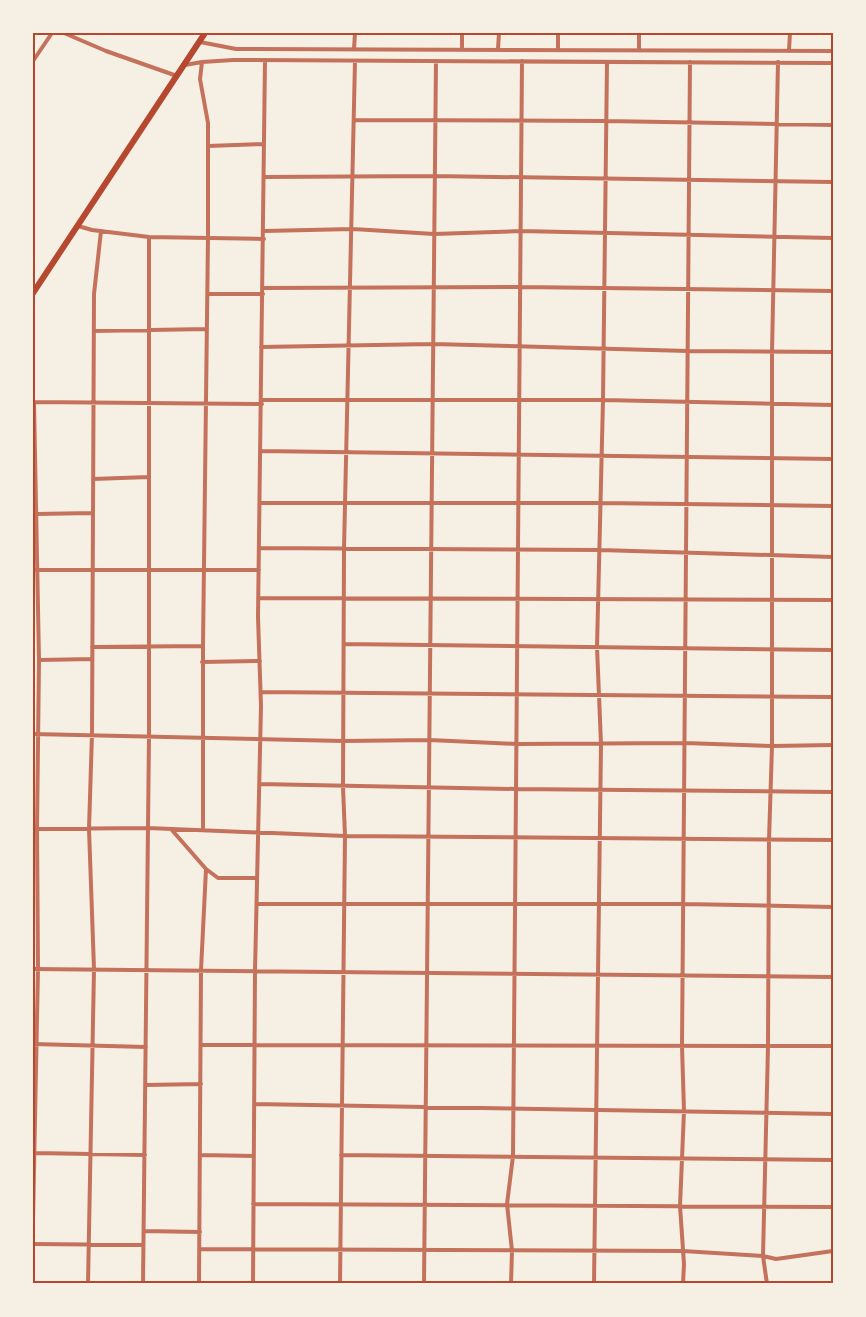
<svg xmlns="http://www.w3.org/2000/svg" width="866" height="1317" viewBox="0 0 866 1317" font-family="'Source Sans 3',sans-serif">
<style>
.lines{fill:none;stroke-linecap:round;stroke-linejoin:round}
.minor{stroke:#c5725c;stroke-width:4}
.trunk{stroke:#b5482f;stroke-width:6}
.neatline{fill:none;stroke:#b5482f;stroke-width:2}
</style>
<rect width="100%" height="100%" fill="#f6efe4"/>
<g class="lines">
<path class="minor" d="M64,33L106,51L177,76
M200,42L236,49L833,51
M354,49L355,33
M462,49V33
M498,49L499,33
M558,49V33
M639,49V33
M789,50L790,33
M33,61L52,33
M202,62L200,79L208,123V236L203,646V829
M185,65L202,62L233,60L833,63
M354,120L606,121L833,125
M208,146L264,144
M264,177L435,176L833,182
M78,226L92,230L149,237L264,239
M264,231L353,229L434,234L521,231L833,238
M263,288L521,287L833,291
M208,294H263
M94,331L207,329
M261,347L433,344L688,351L833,352
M262,400H603L833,405
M34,402L262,404
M261,451L833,459
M93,479L149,477
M260,503H600L833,506
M36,514L93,513
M259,548L600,550L833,557
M33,570H259
M259,598L833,600
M344,644L833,650
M92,647L202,646
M39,660L92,659
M202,662L260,661
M261,692L833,697
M33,734L343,741L430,740L517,744L685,743L772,746L833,745
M259,784L516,789L833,792
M33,829L148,828L345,836L833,840
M171,829L206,869L218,878H257
M257,904H684L833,907
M33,969L833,977
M33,1044L146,1047
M201,1045L833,1046
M146,1085L201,1084
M254,1104L833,1114
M35,1153L145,1155
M200,1155L254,1156
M341,1155L833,1160
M253,1204L833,1207
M33,1220L38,969L37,829L39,660L34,402
M144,1231L200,1232
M33,1244L143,1245
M199,1249L683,1251L763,1256L776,1259L833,1251
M88,1284L94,969L89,829L92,734L94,294L101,231
M143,1284L149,736V237
M199,1284L201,970L206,869
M253,1284L255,971L261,706L258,617L265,60
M340,1284L345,836L343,787L344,549L355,61
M424,1284L436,61
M511,1284L512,1251L507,1204L513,1156L522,61
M594,1284L601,744L597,647L603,400L607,62
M683,1284L684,1264L680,1206L684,1111L682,1046L690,62
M767,1284L763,1256L768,1046L769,840L772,746V352L778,62"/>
<path class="trunk" d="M33,293L205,33"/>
</g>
<rect width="866" height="1317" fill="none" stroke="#f6efe4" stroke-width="69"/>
<rect x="34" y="34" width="798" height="1248" class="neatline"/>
</svg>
